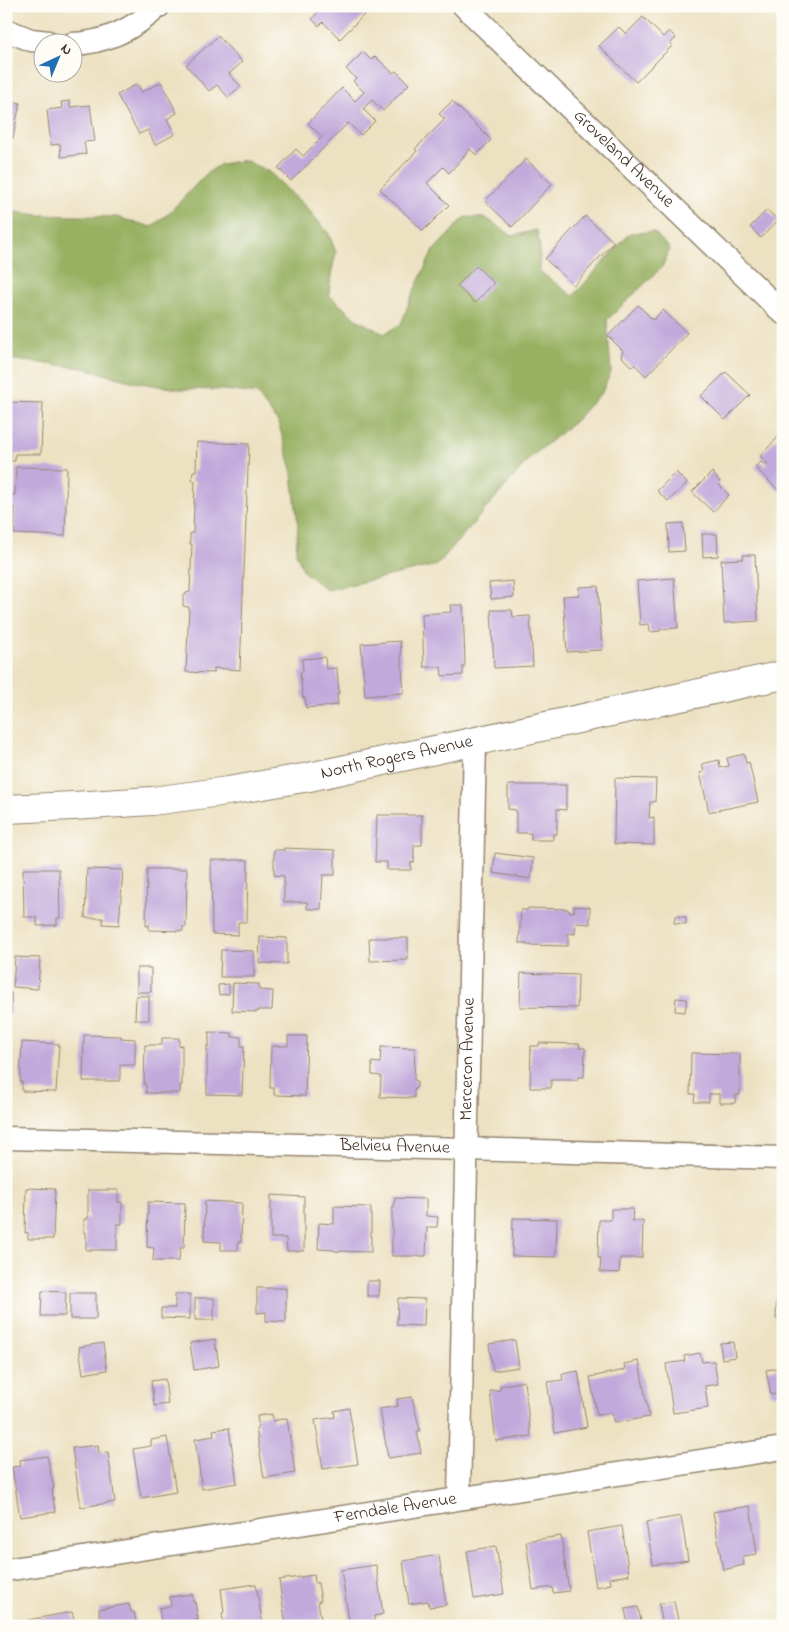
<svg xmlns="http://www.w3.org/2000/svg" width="789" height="1632" viewBox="0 0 789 1632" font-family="'Indie Flower',sans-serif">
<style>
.forest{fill:#98b062;stroke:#6a6d40}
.building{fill:#c1aadb}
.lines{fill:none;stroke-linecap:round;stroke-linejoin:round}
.minor-casing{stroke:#948670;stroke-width:25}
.tertiary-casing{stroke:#948670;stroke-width:30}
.minor{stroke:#fff;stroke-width:22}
.tertiary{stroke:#fff;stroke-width:28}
.labels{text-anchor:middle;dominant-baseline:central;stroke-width:5;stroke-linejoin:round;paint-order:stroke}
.street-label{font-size:18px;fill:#3b2a1e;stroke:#fdfcf7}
</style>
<rect width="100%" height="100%" fill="#fdfcf7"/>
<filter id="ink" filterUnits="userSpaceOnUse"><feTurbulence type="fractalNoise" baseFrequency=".02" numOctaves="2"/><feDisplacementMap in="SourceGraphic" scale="10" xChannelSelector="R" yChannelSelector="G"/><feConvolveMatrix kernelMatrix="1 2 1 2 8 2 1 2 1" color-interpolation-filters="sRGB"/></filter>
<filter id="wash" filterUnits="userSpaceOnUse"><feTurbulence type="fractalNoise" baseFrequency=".0096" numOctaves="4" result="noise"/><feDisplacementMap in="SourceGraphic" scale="20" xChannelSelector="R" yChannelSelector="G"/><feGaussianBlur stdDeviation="1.12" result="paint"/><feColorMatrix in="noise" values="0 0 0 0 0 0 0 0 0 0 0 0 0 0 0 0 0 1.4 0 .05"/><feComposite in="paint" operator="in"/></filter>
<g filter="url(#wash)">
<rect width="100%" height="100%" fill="#ece1c1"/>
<path class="forest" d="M245,160L269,172L308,209L329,234L336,253L331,274L329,295L356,319L384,334L401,324L412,295L433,251L465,217L486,218L512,236L537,230L540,248L539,271L573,296L630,233L654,232L670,249L662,267L607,320L611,372L602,392L575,421L530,458L437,565L327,590L304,572L296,553L298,524L291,466L278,422L257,394L225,390L179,389L134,382L83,368L6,359V211L38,215L117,217L151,227L169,213L206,174L221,164Z"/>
<g id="blocks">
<path class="building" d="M323,6H357L365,14L340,39L323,22L319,26L312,19Z
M643,17L663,37L669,31L676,38L670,44L672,46L636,82L599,46L619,27L626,34Z
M218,36L242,62L229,74L241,86L228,97L217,85L209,91L186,65Z
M363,52L371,60L375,56L393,73L396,71L409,84L383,111L372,100L363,109L375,121L361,135L348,123L291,181L278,168L296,149L303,156L322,137L308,123L342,88L355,101L364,92L353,81L356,78L346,69Z
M161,82L177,113L167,119L175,134L155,145L148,130L139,134L117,95L137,84L142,92Z
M6,100L20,103L13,138L6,136Z
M70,101V107L90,105L95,141L84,142L86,154L61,157L60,144L51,145L47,110L62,108L61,102Z
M452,101L491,140L476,155L470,149L449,173L443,167L427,183L449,205L423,231L380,189L417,151L415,149L445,119L439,114Z
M526,159L552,184L512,227L485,201Z
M767,210L778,220L761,238L750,227Z
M585,216L614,242L574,285L545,259Z
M476,266L494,283L475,303L457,286Z
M638,305L653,320L663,310L687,333L646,376L635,365L632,367L621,356L623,351L608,336Z
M726,372L750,395L725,420L701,396Z
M6,402L43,403L41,454H15V461H6Z
M783,432V487L779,491L755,467L761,462L766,466L768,464L760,456Z
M197,442L249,444L240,670L214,668V673L186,672L189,607L183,606V595H186V593L190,592L192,544H190V533H193L195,481H192L193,471H196Z
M16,467L67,468L65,536L14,534L15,508H6V494L15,495Z
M676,472L687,483L668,501L657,491Z
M712,472L720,482L718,484L729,495L713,512L692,492Z
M683,523L685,551L669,552L668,524Z
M702,534H717L718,556L703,557Z
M743,555H755L758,621L724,623L721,560L743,559Z
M674,578L678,628L661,629L660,631L650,632L649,624L640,625L637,581Z
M513,581L514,597L491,599L489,583Z
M598,586L602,650L567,652L563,596L579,595V587Z
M450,605H463L465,665L463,666V675L442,676L441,667H424L422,614L451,612Z
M491,610H512L513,617L530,616L533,666L494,668Z
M400,641L404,693L365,696L361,644Z
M325,657L326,669L337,668L339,694H337L338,705L306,708L305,698H303L300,672H303L302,659Z
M744,754L746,763L749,762L758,802L709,812L700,773L704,772L702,764L719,760L720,768L729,766L727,758Z
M615,778L656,779L655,802H650L649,818L654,817V845L614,844Z
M508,785H566V810L557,809V834H553V840H531V833H516V810L508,809Z
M377,815H422V845H414V863L411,862V870H387V862H375Z
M284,848L335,850V875H323L321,909H307V902H284V876L274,875V850H284Z
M495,853L533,858L531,879L493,873Z
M211,860H248L247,922H238V935L212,934Z
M23,869H59L60,918H57V925L37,926V917H24Z
M87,869L123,870L119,925L103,924V918H85Z
M147,869H187L186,927H183V931L149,930V925L146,926Z
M574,906L590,907V924L576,923L575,934L568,933V946L526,945V943H519L521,910H527L528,908L568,909V911L574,912Z
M675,916L686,917V924L674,923Z
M260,937L287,938V964L259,963Z
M369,938H408V960L370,961Z
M221,950L254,951V977H220Z
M15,957L40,958L38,989L13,987Z
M137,968H151V992H137Z
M521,973L578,975L577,1008L520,1007Z
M233,983L259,984V990L273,991L272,1010H258V1012L232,1011Z
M229,984V994L219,995L218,985Z
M6,992L11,993V1014H6Z
M136,996H149V1020H135Z
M676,998L687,999L685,1012L675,1011Z
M209,1032L232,1033V1037H241V1046H244L242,1095L207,1094V1045L209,1046Z
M84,1035L121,1036V1038L135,1039V1065H120V1081H83Z
M288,1036H307L305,1096L274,1095V1088H270L271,1046H288Z
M162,1038H179V1046L182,1045V1085H180V1093H146V1085H144L145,1045H162Z
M22,1042L59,1044L56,1092L22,1091V1082H20Z
M539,1043L580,1044L579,1048H585L584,1077H578V1080H551V1088H530L531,1046H539Z
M381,1047L415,1048L414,1079L417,1082V1087L414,1090V1098L380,1097L381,1076L372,1075V1062L380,1063Z
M691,1053L740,1054V1095H736L735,1103H719V1094H709V1102H694L695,1094H690Z
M26,1188L55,1189L53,1239H28V1232L25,1233Z
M88,1190H118V1202H122V1224H117V1250H86V1232L84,1233V1219H88Z
M271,1195L304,1197V1251H287L286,1238H271Z
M395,1198L426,1199V1216L438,1217L437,1227H427L426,1256H392V1208H394Z
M205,1201L242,1203L241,1242H238V1250H221V1242L204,1241Z
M148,1202L185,1203L184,1248H180L179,1261H153L154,1248L147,1247Z
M334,1206L371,1207V1252L334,1251V1250L318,1249L319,1223L334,1224Z
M611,1209H633L632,1221H643L642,1258H620L619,1273L600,1272L601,1258H598L599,1220H611Z
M513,1218L557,1219L556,1257L512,1256Z
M777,1279H783V1319H776Z
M367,1281H380L379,1296H367Z
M257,1288H286V1322L266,1321V1312L257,1313Z
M42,1291L66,1292L65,1316H41Z
M70,1293H96V1319H70Z
M175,1294H190V1319L161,1318V1308H175Z
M195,1298H214V1320H195Z
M398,1298L425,1299L424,1326L397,1325Z
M215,1339L219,1366L194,1370L190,1343Z
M515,1340L519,1367L493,1371L489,1344Z
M733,1342L735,1357L722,1359L720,1343Z
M103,1343L107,1370L83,1374L79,1347Z
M700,1353L702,1362L714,1361L718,1384L705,1386L708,1408L673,1413L666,1364L685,1361L684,1356Z
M778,1359H783V1393L771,1395L766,1370L779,1368Z
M639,1361L649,1417L614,1423L612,1413L597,1415L590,1377L625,1370L624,1364Z
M578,1371L587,1427L555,1433L547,1382L563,1380L562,1374Z
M165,1379L168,1404L154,1406L151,1381Z
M524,1381L531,1436L496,1441L490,1391L500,1390V1386Z
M412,1397L420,1431H417L421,1453L388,1458L380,1409L398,1406L397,1399Z
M349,1408L358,1464L323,1469L315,1420L335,1417L334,1411Z
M272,1414L273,1421L287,1418L295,1473L264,1478L256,1428H259L257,1416Z
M229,1428L237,1483L202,1489L195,1439L214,1436L213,1430Z
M167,1437L176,1492L141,1498L133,1449L151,1446V1440Z
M98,1445L99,1453L108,1452L115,1502L81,1507L72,1448Z
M47,1456L54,1489H52L55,1512L20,1517L12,1467L21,1466L20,1460Z
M750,1506L757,1554L743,1556L744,1565L723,1570L713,1512Z
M681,1516L688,1560L653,1565L646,1522Z
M622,1526L629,1575L610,1578L611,1584L596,1587L587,1532Z
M561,1536L569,1591L553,1593L552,1587L533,1590L526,1541Z
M496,1546L504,1594L474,1599L467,1551Z
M439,1555L446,1605L429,1607L428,1601L409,1604L403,1561Z
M376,1565L383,1614L374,1616V1621L350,1626L341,1570Z
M314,1575L315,1583H318L321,1601H318L322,1626H286L279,1580Z
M256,1584L263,1626H224L222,1613L224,1612L221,1589Z
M192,1594L193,1602H195L198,1620H196L197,1626H162L159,1608L171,1606L170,1597Z
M674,1601L679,1625L663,1626L659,1604Z
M129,1604L131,1612H134L137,1626H100L99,1609Z
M638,1607L642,1626H628L625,1609Z
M72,1612L76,1626H30L28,1620Z
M19,1620L21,1626H6V1622Z"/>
</g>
</g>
<g filter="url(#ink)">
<use href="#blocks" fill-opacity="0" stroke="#948670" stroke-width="1"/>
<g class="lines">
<g class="minor-casing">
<g id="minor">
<path id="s1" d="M464,6L783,313"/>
<path d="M6,30L31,40L48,42"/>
<path d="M72,44C106,43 135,28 159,6"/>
<path id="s2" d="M6,1138L467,1149L783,1158"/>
<path id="s3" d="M459,1498L475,740"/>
<path id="s4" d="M6,1570L783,1448"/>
</g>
</g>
<g class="tertiary-casing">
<g id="tertiary">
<path id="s5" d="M6,809L73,806L152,801L228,791L309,777L783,675"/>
</g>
</g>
<use href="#minor" class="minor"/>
<use href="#tertiary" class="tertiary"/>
</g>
</g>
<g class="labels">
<g class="street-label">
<text stroke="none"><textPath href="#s1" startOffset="221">Groveland Avenue</textPath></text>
<text stroke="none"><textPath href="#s5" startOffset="395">North Rogers Avenue</textPath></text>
<text stroke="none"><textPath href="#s3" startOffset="439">Merceron Avenue</textPath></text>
<text stroke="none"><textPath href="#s2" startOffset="389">Belvieu Avenue</textPath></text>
<text stroke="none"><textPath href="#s4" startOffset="394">Ferndale Avenue</textPath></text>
</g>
</g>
<rect width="789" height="1632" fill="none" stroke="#fdfcf7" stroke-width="25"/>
<g transform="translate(58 58) rotate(44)"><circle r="24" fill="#fdfcf7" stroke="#afa8a0"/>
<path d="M0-4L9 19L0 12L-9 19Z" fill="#1f6fb2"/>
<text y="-8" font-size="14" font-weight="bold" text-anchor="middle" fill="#3b2a1e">N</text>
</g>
</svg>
